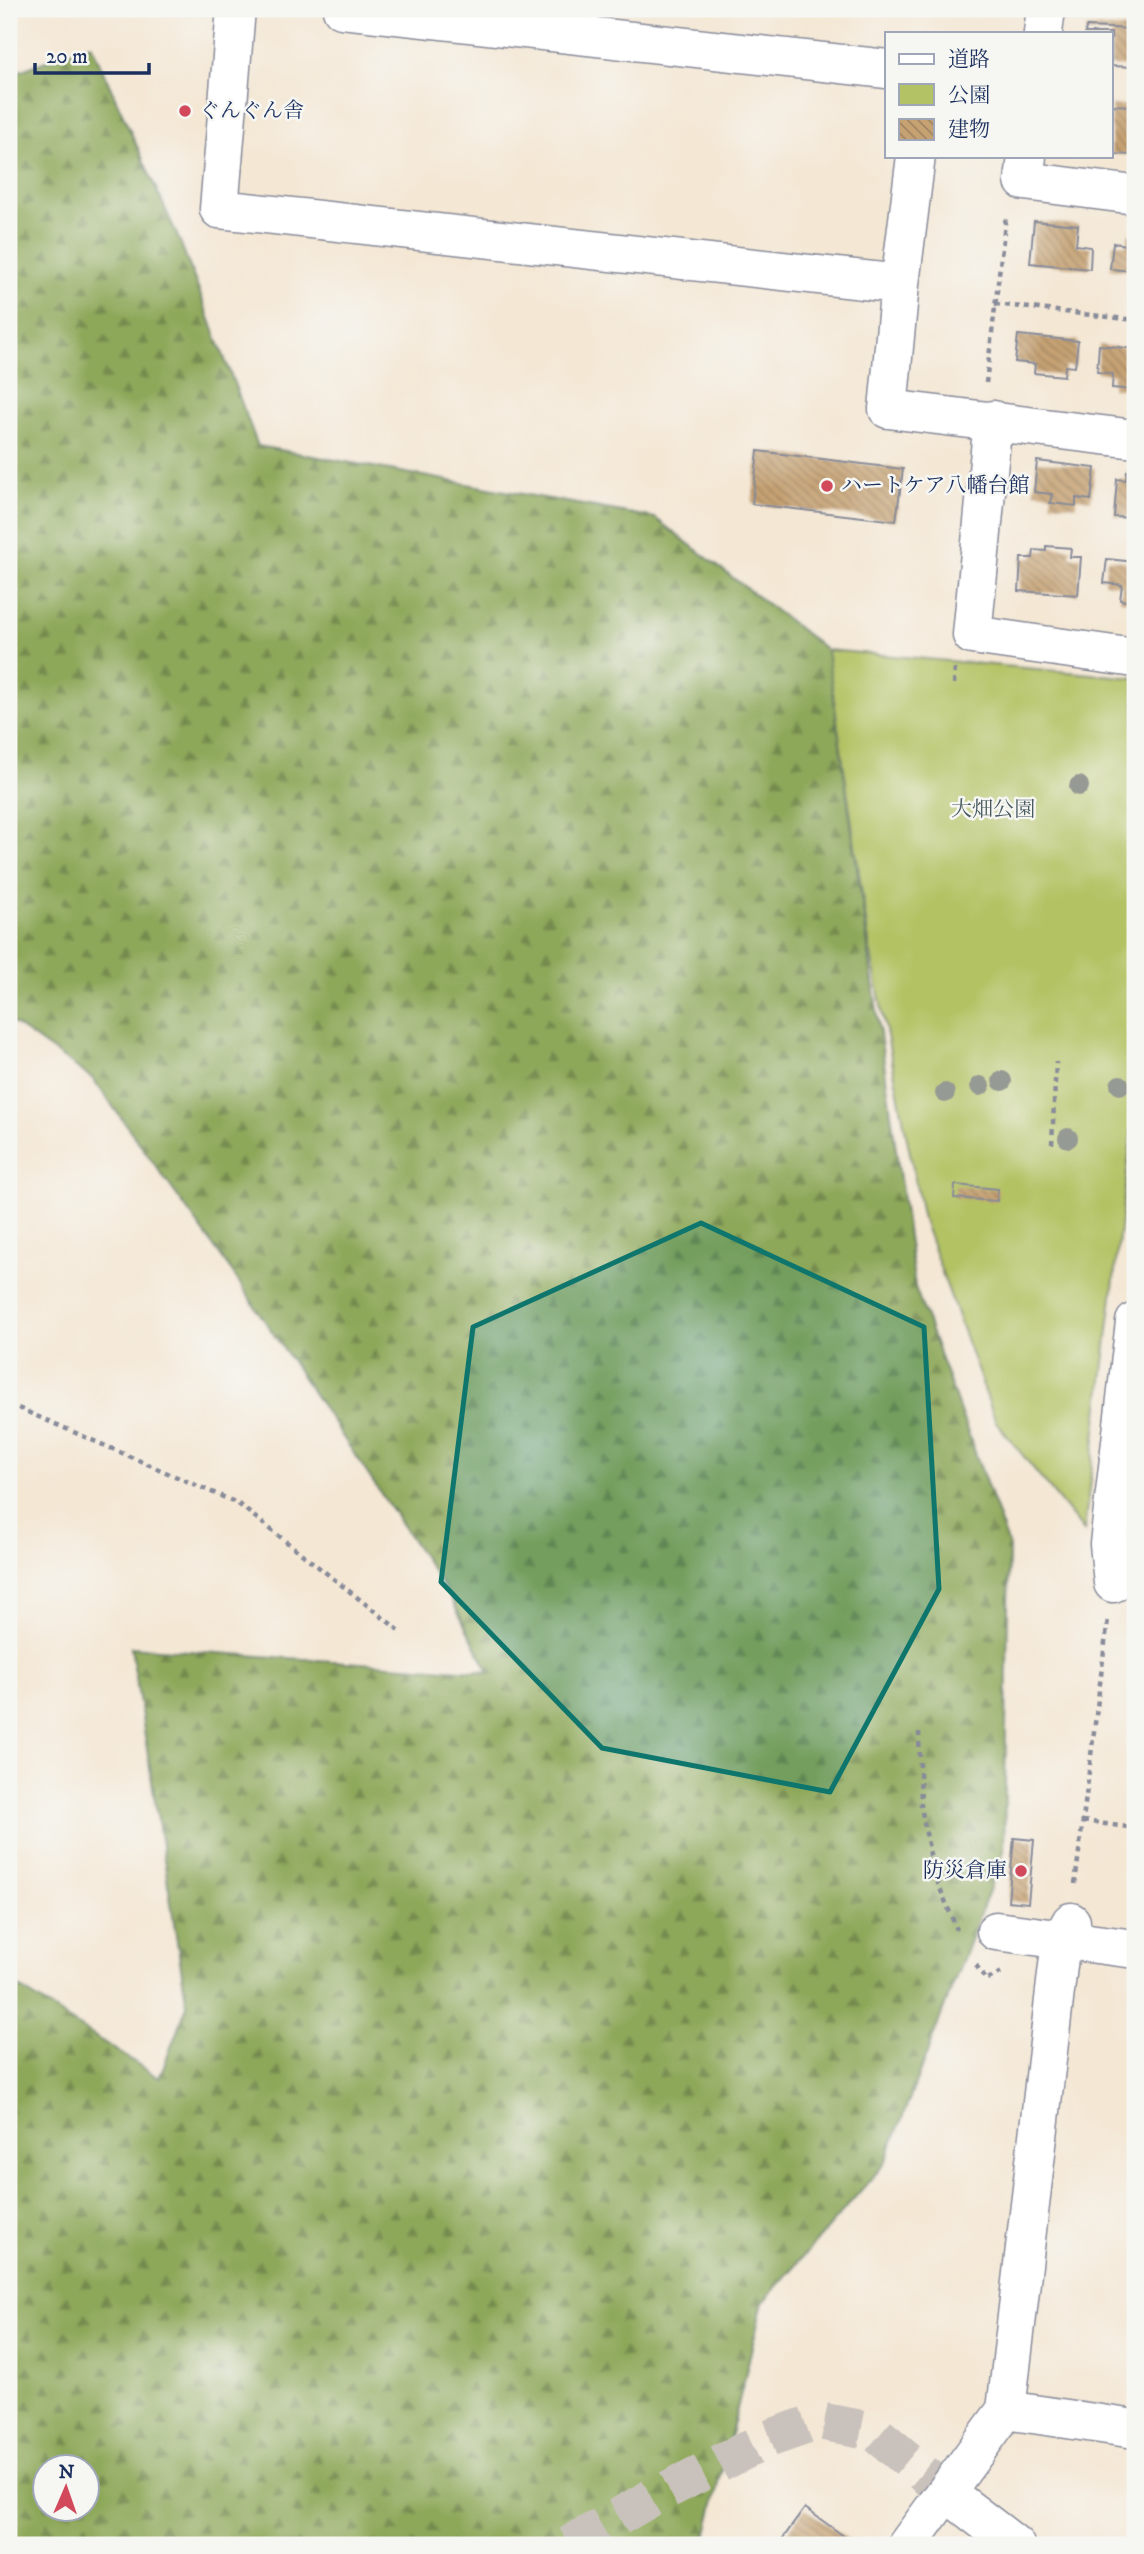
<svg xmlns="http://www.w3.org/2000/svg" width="1144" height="2554" viewBox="0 0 1144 2554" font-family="'IM FELL DW Pica','Noto Serif JP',serif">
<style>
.forest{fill:url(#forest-firs);stroke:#546c5c;stroke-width:2;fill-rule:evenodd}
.green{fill:#b3c264;stroke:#677861;stroke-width:2}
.building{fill:url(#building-back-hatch)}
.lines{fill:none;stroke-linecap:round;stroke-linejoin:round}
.street-tunnel{stroke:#c9c2bc;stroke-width:38;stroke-dasharray:38 19;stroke-linecap:butt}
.street-casing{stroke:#888b99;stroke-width:41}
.path{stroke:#888b99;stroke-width:4.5;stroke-dasharray:5 5;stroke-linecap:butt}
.street{stroke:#fff;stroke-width:38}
.tree{fill:#969a94}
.marked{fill:#0f766e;fill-opacity:0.2;stroke:#0f766e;stroke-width:5;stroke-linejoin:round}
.poi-dot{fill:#d1495b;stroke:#f6f6f2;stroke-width:2.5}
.labels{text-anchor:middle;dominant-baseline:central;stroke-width:5;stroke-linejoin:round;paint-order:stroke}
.poi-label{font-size:21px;fill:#1b2f5e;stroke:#f6f6f2;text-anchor:start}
.park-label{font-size:21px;fill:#495b60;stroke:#f6f6f2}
</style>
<defs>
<pattern id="forest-firs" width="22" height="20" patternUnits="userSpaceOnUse" patternTransform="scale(1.75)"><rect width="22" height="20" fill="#8ea85a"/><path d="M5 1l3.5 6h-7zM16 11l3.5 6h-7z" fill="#73894e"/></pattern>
<pattern id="building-back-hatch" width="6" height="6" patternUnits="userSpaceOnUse" patternTransform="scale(1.75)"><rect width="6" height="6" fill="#c6a273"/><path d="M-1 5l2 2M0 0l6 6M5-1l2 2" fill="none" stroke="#a08462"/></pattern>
</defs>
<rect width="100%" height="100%" fill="#f6f6f2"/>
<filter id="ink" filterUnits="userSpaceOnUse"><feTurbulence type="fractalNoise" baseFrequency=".0143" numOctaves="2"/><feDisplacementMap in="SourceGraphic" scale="14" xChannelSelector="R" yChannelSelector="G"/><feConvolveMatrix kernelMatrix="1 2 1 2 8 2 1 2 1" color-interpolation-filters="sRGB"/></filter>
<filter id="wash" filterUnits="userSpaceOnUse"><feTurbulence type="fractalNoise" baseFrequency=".00686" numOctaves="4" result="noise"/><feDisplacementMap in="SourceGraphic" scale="28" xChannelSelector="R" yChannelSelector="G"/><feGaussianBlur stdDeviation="1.57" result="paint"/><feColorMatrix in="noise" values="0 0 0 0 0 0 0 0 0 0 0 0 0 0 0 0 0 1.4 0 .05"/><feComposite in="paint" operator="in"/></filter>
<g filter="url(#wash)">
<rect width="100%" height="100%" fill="#f4e7d4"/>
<path class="forest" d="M91,44L181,244L258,446L655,518L827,650L915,1287L1009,1546L1004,1851L885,2163L763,2302L704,2545H9V1981L159,2078L187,2006L131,1647L489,1672L449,1595L232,1272L93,1079L9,1020V75ZM46,2466H88V2508H46Z"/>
<path class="green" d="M827,650L1135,678V1103L1084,1531L996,1422L923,1220L870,949Z"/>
<g id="blocks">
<path class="building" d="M1086,27L1135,29V67L1111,66V33H1085Z
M1111,105L1135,106L1133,155L1111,154Z
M1034,221L1078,225L1076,245L1091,247L1090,269L1030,263Z
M1129,233H1135V271L1110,269L1113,243L1127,245Z
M1018,335L1078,341L1075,367L1065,366L1064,376L1034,373L1035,364L1015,362Z
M1099,345L1135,349V390L1112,388L1113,374L1097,372Z
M758,451L903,469L896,521L752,504Z
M1037,461L1095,468L1091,500L1076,498V506L1050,503L1052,494L1034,492Z
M1127,471L1135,472V518L1114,517L1117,479L1126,480Z
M1046,546L1071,548L1070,557H1081L1078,595L1019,591L1021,558H1033L1034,550L1046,551Z
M1107,559L1135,562V602L1120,600L1122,585L1104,583Z
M955,1185L998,1189L997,1201L954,1198Z
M1014,1838L1034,1840L1028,1903L1008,1901Z
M805,2508L852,2542L849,2545H778Z"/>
</g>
</g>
<g filter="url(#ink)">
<use href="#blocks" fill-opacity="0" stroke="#888b99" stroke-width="2"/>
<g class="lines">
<path class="street-tunnel" d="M569,2545L651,2498L768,2439L819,2421L873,2431L947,2493"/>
<g class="street-casing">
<path id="street" d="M236,9L219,209L900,284L888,409L1135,439
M342,9L887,69
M1043,33L1046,9
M1027,156L1024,181L1135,195
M900,284L916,156
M993,420L972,635L1135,658
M1113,1583L1109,1544L1135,1322
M996,1931L1135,1949
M1006,2410L1135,2429
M947,2493L1015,2545
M907,2545L1006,2410L1061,1940L1071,1922"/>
</g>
<path class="path" d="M995,304L1135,320
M986,383L1006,215
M954,684L955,667
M1052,1144L1056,1062
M9,1404L237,1503L400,1631
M919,1732L921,1806L933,1871L957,1930
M1083,1821L1135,1828
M1075,1884L1108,1619
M976,1965L986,1980L1002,1972"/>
<use href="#street" class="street"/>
</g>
<g class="tree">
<circle cx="1079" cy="786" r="10"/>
<circle cx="1002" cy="1081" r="10"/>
<circle cx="1120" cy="1085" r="10"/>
<circle cx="980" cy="1086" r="10"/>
<circle cx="945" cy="1093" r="10"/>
<circle cx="1068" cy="1138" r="10"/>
</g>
</g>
<path class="marked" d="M701,1223L924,1327L939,1589L830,1792L602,1748L441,1582L473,1327Z"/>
<g class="poi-dot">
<circle cx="185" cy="111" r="7"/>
<circle cx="827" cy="486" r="7"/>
<circle cx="1021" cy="1871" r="7"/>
</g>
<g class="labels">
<g class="poi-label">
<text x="199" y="111">ぐんぐん舎</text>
<text x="841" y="486">ハートケア八幡台館</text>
<text x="1007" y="1871" text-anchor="end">防災倉庫</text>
</g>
<g class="park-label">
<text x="993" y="810">大畑公園</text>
</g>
</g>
<rect width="1144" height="2554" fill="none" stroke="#f6f6f2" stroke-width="35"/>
<rect x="885" y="32" width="228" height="126" fill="#f6f6f2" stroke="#9ea6b7" stroke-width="2"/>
<rect x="899" y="54" width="35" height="10" fill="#ffffff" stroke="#9ea6b7" stroke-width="2"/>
<text x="948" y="66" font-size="21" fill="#1b2f5e">道路</text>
<rect x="899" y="84" width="35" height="21" fill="#b3c264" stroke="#9ea6b7" stroke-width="2"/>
<text x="948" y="102" font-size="21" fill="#1b2f5e">公園</text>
<rect x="899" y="119" width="35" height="21" fill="url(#building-back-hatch)" stroke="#9ea6b7" stroke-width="2"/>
<text x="948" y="136" font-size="21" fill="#1b2f5e">建物</text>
<g transform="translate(66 2488) rotate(2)"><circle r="33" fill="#f6f6f2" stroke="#9ea6b7" stroke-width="2"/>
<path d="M0-5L12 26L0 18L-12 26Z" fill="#d1495b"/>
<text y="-10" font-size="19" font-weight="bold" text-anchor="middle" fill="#1b2f5e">N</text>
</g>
<path d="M35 63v10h114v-10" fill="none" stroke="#1b2f5e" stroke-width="3.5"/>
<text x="46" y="63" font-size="21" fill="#1b2f5e" stroke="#f6f6f2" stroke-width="5" paint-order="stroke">20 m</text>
</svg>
